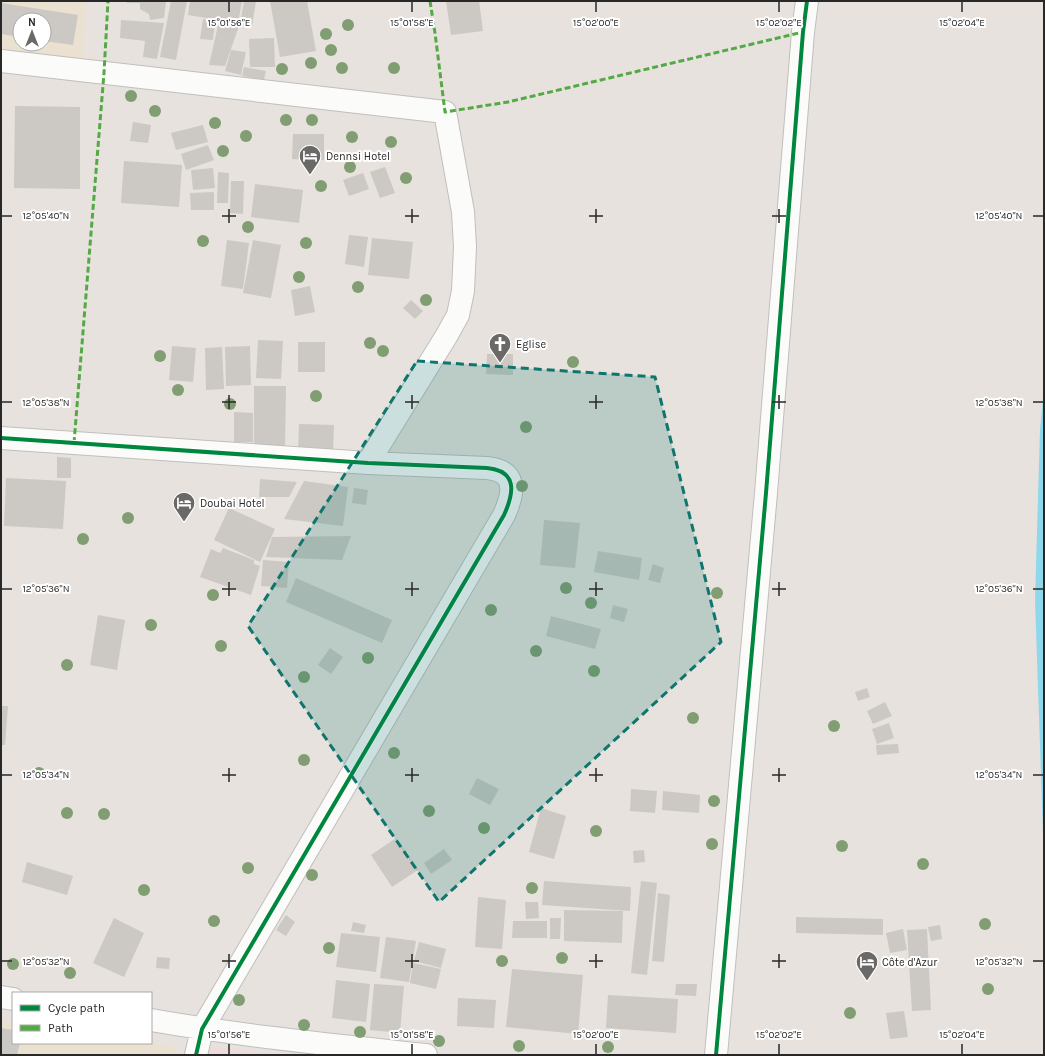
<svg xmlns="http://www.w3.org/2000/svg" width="1045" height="1056" viewBox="0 0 1045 1056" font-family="Karla,sans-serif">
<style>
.education{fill:#ebe1d1;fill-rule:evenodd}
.medical{fill:#eedbdb}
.water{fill:#8fd8eb}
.building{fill:#ccc8c4}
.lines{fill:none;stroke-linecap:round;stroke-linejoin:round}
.street-casing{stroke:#c0bfbf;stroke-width:24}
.street{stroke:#fbfbfa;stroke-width:22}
.quiet{stroke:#53aa44;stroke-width:3;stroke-dasharray:6 3;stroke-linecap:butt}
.cycleway-casing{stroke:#fff;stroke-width:6}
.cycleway{stroke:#00873e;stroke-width:4}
.tree{fill:#809e71}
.marked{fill:#0f766e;fill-opacity:0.2;stroke:#0f766e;stroke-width:3;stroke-dasharray:8 5;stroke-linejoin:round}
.ticks{fill:none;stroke:#282828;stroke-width:1.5}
.labels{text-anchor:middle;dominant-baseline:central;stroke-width:4;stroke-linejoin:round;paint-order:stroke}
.poi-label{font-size:11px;fill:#282828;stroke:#fff;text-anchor:start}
.ticks-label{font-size:10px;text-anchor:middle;fill:#282828;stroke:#fff;stroke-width:4;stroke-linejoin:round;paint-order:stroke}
</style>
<rect width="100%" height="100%" fill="#e7e2dd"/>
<path class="education" d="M1,1H86L83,61L1,50ZM20,20H44V44H20Z
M1,1021L13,1022V1043H150L178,1047L177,1055H1Z"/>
<path class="medical" d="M205,1046L285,1055H204Z"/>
<path class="water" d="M1044,388V863L1035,600L1040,430Z"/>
<path class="building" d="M127,1H166L164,18L150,20L149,14L140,9V3H127Z
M171,1H187L176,60L160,57Z
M190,1H242L238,23L188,15Z
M244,1H256L252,26L240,24Z
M270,1H307L316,51L280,57Z
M446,1H479L483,31L451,35Z
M1,3L78,15L73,45L44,41V20H20V37L1,34Z
M203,19L215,21L213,40L200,39Z
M121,20L164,23L157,59L143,57L145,41L120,38Z
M219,21L239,26L225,66L209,65Z
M274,38L275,67H250L249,39Z
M231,50L246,52L241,75L225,71Z
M244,67L266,71L264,80L242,76Z
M15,106L80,107V189L14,188Z
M133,122L151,125L148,143L130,141Z
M203,125L208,142L176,150L171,133Z
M293,134H324V160L292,159Z
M208,145L214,160L186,170L181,154Z
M124,161L182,165L179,207L121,203Z
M385,167L395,193L380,198L370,172Z
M213,168L215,188L193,190L191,170Z
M218,172L229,173L228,203H217Z
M363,173L369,189L349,196L343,180Z
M231,181H244L243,214L230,213Z
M255,184L303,190L299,223L251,217Z
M214,192V210H191L190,193Z
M349,235L368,237L364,267L345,264Z
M372,238L413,242L409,279L368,275Z
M227,240L249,243L243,289L221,286Z
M253,240L281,245L271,298L243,293Z
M310,286L315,312L295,316L291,290Z
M411,300L423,311L415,319L403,308Z
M258,340L283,341L281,379L256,378Z
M298,342H325V372H298Z
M172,346L196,348L193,382L169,380Z
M250,346L251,385L226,386L225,347Z
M222,347L224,389L206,390L205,348Z
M487,354H513V375L486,374Z
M254,386H286L285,450H254Z
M234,412L253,413V442H234Z
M299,424L334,425L333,454L298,452Z
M57,457L71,458V478H57Z
M6,478L66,481L63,529L4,526Z
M260,479L297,482L289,497H259Z
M304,481L348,487L343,526L284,519Z
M354,488L368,490L366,505L352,503Z
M229,508L275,529L260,562L214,540Z
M544,520L580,523L575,568L540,565Z
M351,536L342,560L266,557L272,537Z
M223,548L254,560V564L260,566L251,595L200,577L211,549L220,553Z
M598,551L642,558L639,580L594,572Z
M263,560L289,562L287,588L261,586Z
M653,564L664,568L660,583L648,580Z
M296,578L392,620L382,643L286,602Z
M613,605L628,609L624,622L610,618Z
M98,615L125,620L117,670L90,665Z
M551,616L601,629L595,649L546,636Z
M330,648L343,657L331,674L318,665Z
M867,688L870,697L858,701L855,692Z
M885,702L892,716L873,724L867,711Z
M1,706H8L5,745H1Z
M889,723L894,738L877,744L872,729Z
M898,744L899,753L877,755L876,745Z
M477,778L499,789L490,805L469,794Z
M631,789L657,791L655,813L630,811Z
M663,791L700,795L699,813L662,810Z
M541,808L566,816L554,859L529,852Z
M396,838L418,870L392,887L371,855Z
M444,849L452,860L431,874L424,863Z
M644,850L645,862L634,863L633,851Z
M27,862L73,876L67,895L22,882Z
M544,881L631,887L630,911L542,905Z
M641,881L657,883L647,975L631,973Z
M658,893L670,895L664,962L652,961Z
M478,897L506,900L502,949L475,947Z
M525,902H538L539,918L526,919Z
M564,910L623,911L622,943L564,941Z
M286,915L295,922L286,936L276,930Z
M796,917L883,919V935L796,933Z
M114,918L144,933L124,977L93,963Z
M550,918H561L560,939H550Z
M513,921H547V938H512Z
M353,922L366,925L364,933L351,931Z
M940,925L942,939L931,941L928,927Z
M903,929L907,950L890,953L886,933Z
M927,929L931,1010L912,1011L907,930Z
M341,933L380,937L376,972L336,967Z
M386,937L416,941L409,982L380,978Z
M419,942L446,949L441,968L414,961Z
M157,957L170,958L169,969L156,968Z
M413,963L441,969L436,989L410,983Z
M512,969L583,975L578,1034L506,1027Z
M336,980L370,984L366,1022L332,1018Z
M374,984L404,986L400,1033L370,1030Z
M676,984H697L696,996L675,995Z
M608,995L678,999L676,1033L606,1028Z
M458,998L496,1000L494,1028L457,1026Z
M904,1011L908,1037L890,1039L886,1013Z
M1,1028L13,1030V1043H20L17,1055H1Z"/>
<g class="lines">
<g class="street-casing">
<path id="street" d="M1,61L445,112L463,212L465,247L463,291L458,315L447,335L368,463
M1,438L368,463L487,468C518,471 514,493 504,515L202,1029L196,1055
M1,997L13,999
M151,1020C242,1036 334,1045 426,1055
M716,1055L766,493L803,32L807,1"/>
</g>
<use href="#street" class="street"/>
<path class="quiet" d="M430,1L435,33L445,112L508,102L803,32
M74,443L104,73L108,1"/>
<g class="cycleway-casing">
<path id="cycleway" d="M1,438L368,463L487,468C518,471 514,493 504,515L202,1029L196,1055
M716,1055L766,493L803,32L807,1"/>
</g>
<use href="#cycleway" class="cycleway"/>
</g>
<g class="tree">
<circle cx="348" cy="25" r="6"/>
<circle cx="326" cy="34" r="6"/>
<circle cx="331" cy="50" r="6"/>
<circle cx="311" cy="63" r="6"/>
<circle cx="342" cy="68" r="6"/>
<circle cx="394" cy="68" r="6"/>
<circle cx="282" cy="69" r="6"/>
<circle cx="131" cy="96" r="6"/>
<circle cx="155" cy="111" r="6"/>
<circle cx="286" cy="120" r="6"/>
<circle cx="312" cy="120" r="6"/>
<circle cx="215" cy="123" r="6"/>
<circle cx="246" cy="136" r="6"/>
<circle cx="352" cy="137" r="6"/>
<circle cx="391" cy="142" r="6"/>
<circle cx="223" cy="151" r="6"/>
<circle cx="350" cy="167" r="6"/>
<circle cx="406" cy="178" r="6"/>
<circle cx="321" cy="186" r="6"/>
<circle cx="248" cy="227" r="6"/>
<circle cx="203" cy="241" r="6"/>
<circle cx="306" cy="243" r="6"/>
<circle cx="299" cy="277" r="6"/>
<circle cx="358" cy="287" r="6"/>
<circle cx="426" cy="300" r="6"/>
<circle cx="370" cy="343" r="6"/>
<circle cx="383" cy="351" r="6"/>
<circle cx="160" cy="356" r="6"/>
<circle cx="573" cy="362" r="6"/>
<circle cx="178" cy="390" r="6"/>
<circle cx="316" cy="396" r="6"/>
<circle cx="230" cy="404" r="6"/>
<circle cx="526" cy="427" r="6"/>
<circle cx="522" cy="486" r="6"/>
<circle cx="128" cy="518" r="6"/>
<circle cx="83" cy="539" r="6"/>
<circle cx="566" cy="588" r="6"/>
<circle cx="717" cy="593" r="6"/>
<circle cx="213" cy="595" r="6"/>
<circle cx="591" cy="603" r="6"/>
<circle cx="491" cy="610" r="6"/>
<circle cx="151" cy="625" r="6"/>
<circle cx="221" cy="646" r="6"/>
<circle cx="536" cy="651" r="6"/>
<circle cx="368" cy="658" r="6"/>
<circle cx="67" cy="665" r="6"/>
<circle cx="594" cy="671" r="6"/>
<circle cx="304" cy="677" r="6"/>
<circle cx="693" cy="718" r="6"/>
<circle cx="834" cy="726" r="6"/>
<circle cx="394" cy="753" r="6"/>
<circle cx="304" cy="760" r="6"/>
<circle cx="39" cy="773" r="6"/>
<circle cx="714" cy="801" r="6"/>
<circle cx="429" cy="811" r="6"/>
<circle cx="67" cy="813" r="6"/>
<circle cx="104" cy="814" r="6"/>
<circle cx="484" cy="828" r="6"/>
<circle cx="596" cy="831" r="6"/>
<circle cx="712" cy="844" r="6"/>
<circle cx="842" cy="846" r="6"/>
<circle cx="923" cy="864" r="6"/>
<circle cx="248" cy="868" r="6"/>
<circle cx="312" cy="875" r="6"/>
<circle cx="532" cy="888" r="6"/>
<circle cx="144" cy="890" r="6"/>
<circle cx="214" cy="921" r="6"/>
<circle cx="985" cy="924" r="6"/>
<circle cx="329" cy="948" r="6"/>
<circle cx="562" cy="958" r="6"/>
<circle cx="502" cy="961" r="6"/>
<circle cx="13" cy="964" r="6"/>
<circle cx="70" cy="973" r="6"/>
<circle cx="988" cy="989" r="6"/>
<circle cx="239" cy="1000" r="6"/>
<circle cx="850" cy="1013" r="6"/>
<circle cx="304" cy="1025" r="6"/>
<circle cx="360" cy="1032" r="6"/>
<circle cx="439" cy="1041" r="6"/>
<circle cx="519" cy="1046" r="6"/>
<circle cx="608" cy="1047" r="6"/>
</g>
<path class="marked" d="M417,361L655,377L721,642L439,902L248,626Z"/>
<path class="ticks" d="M229,2V12M412,2V12M596,2V12M779,2V12M962,2V12M229,209V223M412,209V223M596,209V223M779,209V223M2,216H12M222,216H236M405,216H419M589,216H603M772,216H786M1033,216H1043M229,395V409M412,395V409M596,395V409M779,395V409M2,402H12M222,402H236M405,402H419M589,402H603M772,402H786M1033,402H1043M229,582V596M412,582V596M596,582V596M779,582V596M2,589H12M222,589H236M405,589H419M589,589H603M772,589H786M1033,589H1043M229,768V782M412,768V782M596,768V782M779,768V782M2,775H12M222,775H236M405,775H419M589,775H603M772,775H786M1033,775H1043M229,954V968M412,954V968M596,954V968M779,954V968M2,961H12M222,961H236M405,961H419M589,961H603M772,961H786M1033,961H1043M229,1044V1054M412,1044V1054M596,1044V1054M779,1044V1054M962,1044V1054"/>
<defs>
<g id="hotel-pin" transform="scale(1.15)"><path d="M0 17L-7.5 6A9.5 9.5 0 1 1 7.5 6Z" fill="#6b6967" stroke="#fff"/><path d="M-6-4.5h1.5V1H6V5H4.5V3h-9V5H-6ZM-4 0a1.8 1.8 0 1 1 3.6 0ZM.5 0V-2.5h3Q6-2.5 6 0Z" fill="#fff"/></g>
<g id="church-pin" transform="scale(1.15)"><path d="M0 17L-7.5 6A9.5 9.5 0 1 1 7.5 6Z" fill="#6b6967" stroke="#fff"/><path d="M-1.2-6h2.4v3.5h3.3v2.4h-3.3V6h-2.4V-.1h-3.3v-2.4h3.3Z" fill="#fff"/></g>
</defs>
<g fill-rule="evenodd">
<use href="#hotel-pin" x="310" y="156"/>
<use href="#church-pin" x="500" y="344"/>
<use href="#hotel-pin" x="184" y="503"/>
<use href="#hotel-pin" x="867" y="962"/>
</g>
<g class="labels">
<g class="poi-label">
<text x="326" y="156">Dennsi Hotel</text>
<text x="516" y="344">Eglise</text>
<text x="200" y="503">Doubai Hotel</text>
<text x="882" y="962">Côte d'Azur</text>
</g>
</g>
<g class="ticks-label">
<text x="229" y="26">15°01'56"E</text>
<text x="412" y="26">15°01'58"E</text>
<text x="596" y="26">15°02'00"E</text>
<text x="779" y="26">15°02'02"E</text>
<text x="962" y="26">15°02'04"E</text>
<text x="46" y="219">12°05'40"N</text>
<text x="999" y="219">12°05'40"N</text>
<text x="46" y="406">12°05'38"N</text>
<text x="999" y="406">12°05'38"N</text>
<text x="46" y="592">12°05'36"N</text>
<text x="999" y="592">12°05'36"N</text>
<text x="46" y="778">12°05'34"N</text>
<text x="999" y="778">12°05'34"N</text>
<text x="46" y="965">12°05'32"N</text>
<text x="999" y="965">12°05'32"N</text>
<text x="229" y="1038">15°01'56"E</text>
<text x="412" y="1038">15°01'58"E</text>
<text x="596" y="1038">15°02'00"E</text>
<text x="779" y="1038">15°02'02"E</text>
<text x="962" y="1038">15°02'04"E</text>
</g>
<rect width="1045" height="1056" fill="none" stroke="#282828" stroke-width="4"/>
<rect x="12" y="992" width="140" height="52" fill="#ffffff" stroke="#a9a9a9"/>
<rect x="20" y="1005" width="20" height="6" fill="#00873e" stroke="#a9a9a9"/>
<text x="48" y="1012" font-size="12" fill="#282828">Cycle path</text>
<rect x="20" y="1025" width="20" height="6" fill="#53aa44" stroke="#a9a9a9"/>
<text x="48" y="1032" font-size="12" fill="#282828">Path</text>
<g transform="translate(32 32)"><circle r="19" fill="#ffffff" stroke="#a9a9a9"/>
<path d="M0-3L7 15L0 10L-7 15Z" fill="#6b6967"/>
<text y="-6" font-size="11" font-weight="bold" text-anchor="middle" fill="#282828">N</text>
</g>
</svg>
